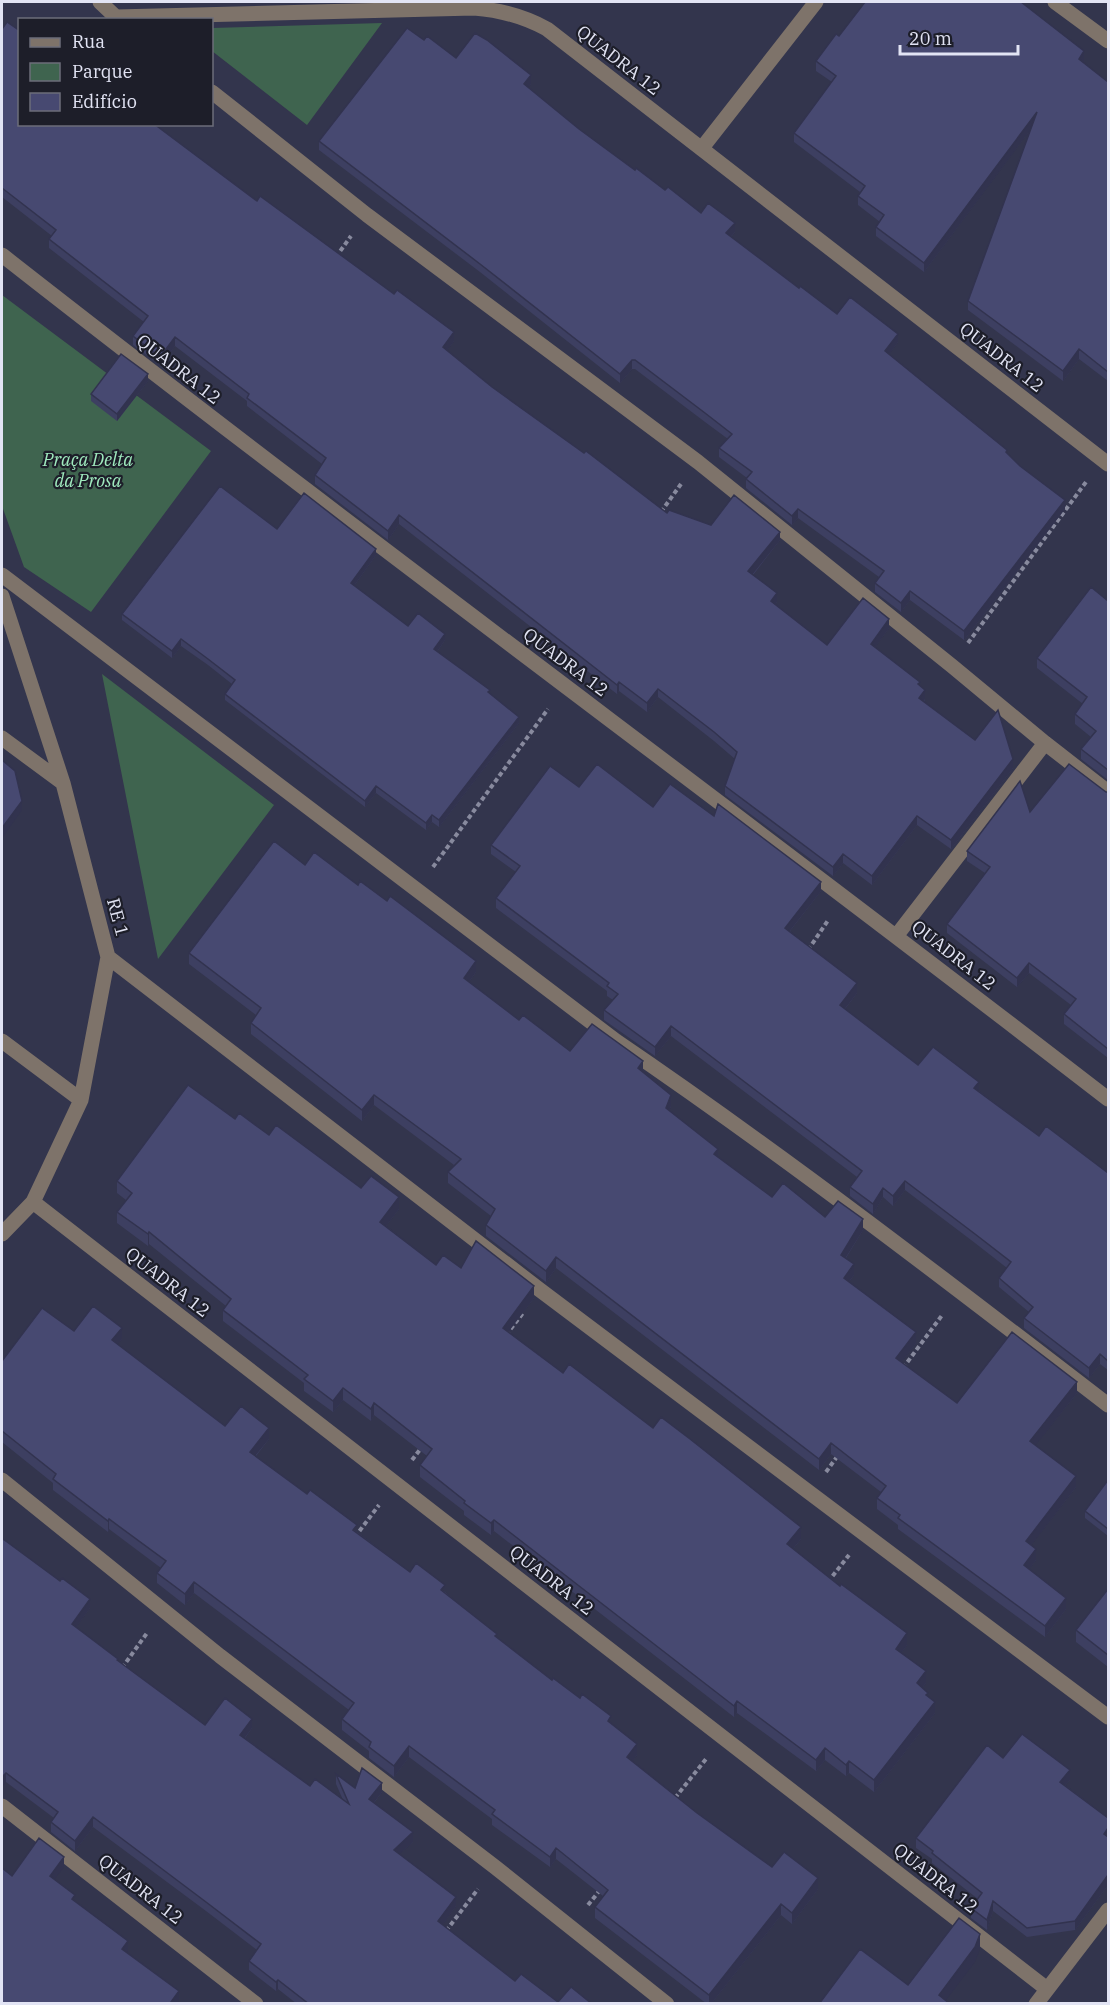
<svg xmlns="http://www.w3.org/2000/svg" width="1110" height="2005" viewBox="0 0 1110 2005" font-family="'IBM Plex Serif',serif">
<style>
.green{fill:#3f644f}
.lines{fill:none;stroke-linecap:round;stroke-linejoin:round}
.path{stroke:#888a9e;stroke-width:4;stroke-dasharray:4.5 3;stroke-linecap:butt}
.minor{stroke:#7e736a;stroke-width:15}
.wall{fill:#3d3f61}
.shaded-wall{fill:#32334f}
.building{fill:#474971;stroke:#32334f;stroke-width:1.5}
.labels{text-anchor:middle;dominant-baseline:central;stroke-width:4.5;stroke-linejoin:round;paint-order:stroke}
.street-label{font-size:18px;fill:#e2e4f4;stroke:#1d1e29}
.park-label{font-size:18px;font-style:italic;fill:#9feabe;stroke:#1d1e29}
</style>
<rect width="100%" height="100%" fill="#33354d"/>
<path class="green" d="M382,23L307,125L212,51V28Z
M2,295L211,451L91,612L24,567L2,506Z
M102,674L274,805L158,959Z"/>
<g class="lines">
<path class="path" d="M336,257L351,236
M661,512L681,484
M968,643L1086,482
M433,867L548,709
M808,950L829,919
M506,1335L523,1313
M903,1368L943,1314
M412,1460L422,1447
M826,1472L839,1454
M355,1537L379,1505
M828,1582L849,1555
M122,1668L147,1633
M675,1798L706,1759
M588,1905L600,1890
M446,1931L478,1889"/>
<path class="minor" d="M100,2L119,20
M1055,2L1108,41
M116,17L474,8C501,10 523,16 547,29L1108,464
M212,92L367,215L698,462L952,666L1045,743L1108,792
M702,148L816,2
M2,255C367,541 741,815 1108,1099
M2,575L616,1041C785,1156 947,1281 1108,1405
M2,596L63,783L108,957L81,1100L33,1202L2,1234
M2,738L63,783
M897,935L1045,743
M108,957L540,1290L1108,1717
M2,1041L81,1100
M33,1202L1047,1989
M2,1480L220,1656L495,1867L667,2004
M2,1806L256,2004
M1036,2004L1108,1910"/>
</g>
<path class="wall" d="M2,29L257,201L454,341L447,350L492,387L667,513L711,525L780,540L753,575L777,602L775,605L827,645L889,628L875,647L920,686L925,699L924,702L1013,768L951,849L917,825L872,885L843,863L833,876L725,795V786L735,759L714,741L658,697L647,712L619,691L617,694L399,524L388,540L315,484V475L322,464L247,406V401L175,346L160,365L133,345V336L144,322L49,248V239L52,236L2,197Z
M839,36L1084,61L1083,62L1108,82V381L1079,359L1063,381L968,310V301L1030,130L924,272L876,236V227L880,222L858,205V196L860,192L794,142V133L832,82L816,71V61Z
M424,40L456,58L531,84L528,87L579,129L635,170L701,213L735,232L731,237L799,288L837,314L898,342L889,354L1007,453L1065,509L964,640L910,600L901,612L875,592V583L879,577L798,518L792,525L746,488V479L747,478L719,457V448L728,439L705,422L635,369H632L620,383L480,272L319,150V141Z
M148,381L117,421L91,401V394Z
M277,529L376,555L354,586L408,626L445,640L437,652L490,694L519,723L439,827L432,822L426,830L376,793L365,807L225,700V694L232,684L208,665L181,646L172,658L122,620V614Z
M1108,601V780L1081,759V749L1091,737L1075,724V714L1083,704L1037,668V658Z
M579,787L653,807L821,891L790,931L857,993L845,1009L918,1065L979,1091L1039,1136L1108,1173V1370L1100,1364L1089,1378L1024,1328V1318L1029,1312L999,1287V1278L1007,1268L975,1243L905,1190L893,1206L883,1197L873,1214L850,1196V1187L857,1177L671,1036L655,1056L604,1020V1010L613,1000L607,996V991L496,908V898L516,872L491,854V845Z
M1106,792H1108V1058L1064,1024V1014L1071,1005L1029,973L1017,987L947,933V924L985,873L967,861V851L1030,812Z
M305,865L476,972L469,982L519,1020L570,1051L643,1072L671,1106L669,1111L718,1157L772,1197L863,1230L846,1258L854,1275L849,1282L916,1343L901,1362L957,1403L1077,1393L1035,1445L1076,1487L1031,1545L1036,1560L1029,1569L1066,1609L1045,1637L898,1529V1525L877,1509V1498L881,1492L831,1454L819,1470L556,1268L546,1282L486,1236V1225L491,1216L448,1183V1172L454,1165L374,1105L362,1121L251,1034V1023L256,1015L189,964V953Z
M235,1119L269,1135L399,1209L386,1226L436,1265L461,1268L534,1298L508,1332L563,1373L801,1539L793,1549L907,1645L901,1653L926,1683L922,1688L928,1697L935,1713L874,1792L849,1773L846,1776L825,1760L816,1771L737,1713L734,1717L494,1531L491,1535L464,1515V1511L420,1477V1465L427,1456L374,1415L371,1421L343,1400L333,1412L304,1391V1383L223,1321V1310L226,1306L149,1244L148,1246L117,1223V1212L126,1200L117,1193V1181Z
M74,1331L122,1339L117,1344L225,1426L269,1439L256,1456L410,1572L445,1592L497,1638L552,1680L611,1723L637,1755L632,1761L697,1813L772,1867L818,1889L792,1924L781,1915L711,2004H707L595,1918V1907L603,1896L556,1859L550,1867L492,1825V1819L409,1757L394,1777L369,1758V1751L342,1730V1719L349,1710L194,1593L185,1605L157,1583V1573L161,1568L109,1529L108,1532L53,1490V1483L2,1442V1361Z
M1108,1480V1536L1085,1518V1511Z
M2,1541L90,1608L76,1627L118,1661L205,1725L252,1728L245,1738L310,1786L343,1800L336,1784V1774L355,1788L382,1792L374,1803L413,1842L399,1854L456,1906L442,1925L515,1981L558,2002L592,2004H297L278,1989L276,1991L249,1970V1961L257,1950L206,1911L93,1827L75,1851L51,1832V1822L54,1818L6,1782Z
M1108,1589V1667L1076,1642V1630Z
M1003,1758L1070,1780L1065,1785L1108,1818V1885L1075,1930L1027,1937L993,1911L987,1930L971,1918V1908L978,1899L932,1863V1859L916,1848V1838Z"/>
<path class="shaded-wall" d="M1084,51V61L1079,69V59Z
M531,75V84L524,93V84Z
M1037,112V121L924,272V263Z
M735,223V232L726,242V233Z
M454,332V341L443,356V347Z
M898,334V342L885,360V351Z
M175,337V346L160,365V357Z
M1079,349V359L1063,381V371Z
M632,360V369L620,383V374Z
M148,374V381L117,421V414Z
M1065,500V509L964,640V631Z
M798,509V518L792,525V516Z
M399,515V524L388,540V531Z
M780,532V540L748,580V571Z
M376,549V555L351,590V583Z
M910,591V600L901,612V603Z
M777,593V602L771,610V601Z
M889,619V628L871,653V644Z
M445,634V640L434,656V649Z
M181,639V646L172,658V651Z
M619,682V691L617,694V685Z
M658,689V697L647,712V703Z
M925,690V699L919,707V698Z
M519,717V723L439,827V820Z
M1013,759V768L951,849V840Z
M376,786V793L365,807V801Z
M22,801V810L2,838V828Z
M432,815V822L426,830V823Z
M917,816V825L872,885V876Z
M843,854V863L833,876V867Z
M821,882V891L785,937V928Z
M476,961V972L464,989V978Z
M1029,963V973L1017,987V978Z
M857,983V993L840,1015V1005Z
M671,1026V1036L655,1056V1047Z
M643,1061V1072L638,1079V1068Z
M979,1082V1091L974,1088Z
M374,1095V1105L362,1121V1110Z
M671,1095V1106L666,1119V1108Z
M718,1149V1160L714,1154Z
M905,1181V1190L893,1206V1196Z
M883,1188V1197L873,1214V1204Z
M399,1197V1209L380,1234V1222Z
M863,1219V1230L841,1265V1255Z
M149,1232V1244L148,1246V1234Z
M556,1257V1268L546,1282V1271Z
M854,1264V1275L844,1288V1278Z
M534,1286V1298L503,1339V1328Z
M122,1328V1339L112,1351V1340Z
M916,1332V1343L896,1369V1358Z
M1100,1354V1364L1089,1378V1368Z
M1077,1382V1393L1030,1452V1441Z
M343,1388V1400L333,1412V1401Z
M374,1403V1415L371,1421V1409Z
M269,1428V1439L250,1462V1452Z
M831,1443V1454L819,1470V1459Z
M1076,1476V1487L1026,1552V1541Z
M109,1519V1529L108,1532V1521Z
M494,1520V1531L491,1535V1523Z
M801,1527V1539L787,1556V1544Z
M1036,1549V1560L1024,1576V1565Z
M194,1582V1593L185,1605V1594Z
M1066,1598V1609L1045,1637V1626Z
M90,1599V1608L72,1633V1624Z
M907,1633V1645L896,1660V1649Z
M926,1671V1683L917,1694V1683Z
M737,1701V1713L734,1717V1706Z
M935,1702V1713L874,1792V1780Z
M252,1719V1728L240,1744V1735Z
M637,1744V1755L627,1768V1757Z
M409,1746V1757L394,1777V1766Z
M825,1748V1760L816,1771V1760Z
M849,1761V1773L846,1776V1765Z
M1070,1770V1780L1060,1791V1782Z
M6,1773V1782L2,1787V1777Z
M382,1783V1792L369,1809V1799Z
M93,1817V1827L75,1851V1841Z
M1108,1828V1838L1104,1834Z
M413,1832V1842L394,1859V1850Z
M556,1848V1859L550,1867V1857Z
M64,1857V1867L50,1885V1876Z
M1108,1875V1885L1075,1930V1921Z
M818,1878V1889L792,1924V1913Z
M456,1897V1906L438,1931V1921Z
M993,1901V1911L987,1930V1920Z
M781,1904V1915L711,2004H709V1995Z
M980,1934V1949L975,1962L943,2004L939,1995Z
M128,1941V1951L122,1958V1949Z
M278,1980V1989L276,1991V1982Z
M179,1991V2001L177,2004H171V2002Z"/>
<path class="building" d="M865,2H1021L1084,51L1079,59L1108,82V372L1079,349L1063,371L968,301L1037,112L924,263L876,227L884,215L858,196L865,186L794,133L836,76L816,61L836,34L839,36Z
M7,22L20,31V124H154L257,201L260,196L394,294L397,290L454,332L443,347L492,387L584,453L586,451L667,513L669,510L711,525L734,495L780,532L748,571L777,593L771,601L827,645L863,598L889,619L871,644L920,682L918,684L925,690L919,698L975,740L998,710L1013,759L951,840L917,816L872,876L843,854L833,867L725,786L737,752L714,732L658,689L647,703L619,682L617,685L399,515L388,531L315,475L326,458L247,398L249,394L175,337L160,357L133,336L148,316L49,239L56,230L2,188V29Z
M407,28L424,40L427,36L456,58L475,33L487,40L531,75L524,84L579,129L635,170L636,168L665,190L668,187L701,213L708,203L735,223L726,233L799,288L800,286L837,314L850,297L898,334L885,351L1007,450L1006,452L1020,466L1065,500L964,631L910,591L901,603L875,583L884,571L798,509L792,516L746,479L752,472L719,448L732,434L705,413L635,360H632L620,374L480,264L319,141Z
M121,354L148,374L117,414L91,394Z
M220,486L277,529L304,493L376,549L351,583L408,626L418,613L445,634L434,649L490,690L488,692L519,717L439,820L432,815L426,823L376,786L365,801L225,694L235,680L208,659L181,639L172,651L122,614Z
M1091,587L1108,601V770L1081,749L1096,731L1075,714L1087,697L1037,658Z
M2,760L15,771L22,801L2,828Z
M597,764L653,807L670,784L714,816L718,804L821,882L785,928L857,983L840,1005L918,1065L933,1047L979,1082L974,1088L1039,1136L1046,1126L1108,1173V1361L1100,1354L1089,1368L1024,1318L1033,1307L999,1278L1011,1262L975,1234L905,1181L893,1196L883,1188L873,1204L850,1187L862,1171L671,1026L655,1047L604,1010L618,994L607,986L609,983L496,898L520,866L491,845L550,766L579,787Z
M1069,764L1106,792H1108V1049L1064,1014L1076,999L1029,963L1017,978L947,924L990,867L967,851L1020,781L1030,812Z
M274,841L305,865L314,852L358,885L360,881L387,901L390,896L476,961L464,978L519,1020L523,1015L570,1051L592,1024L643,1061L638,1068L671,1095L666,1108L718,1149L714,1154L772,1197L783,1183L825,1217L838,1201L863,1219L841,1255L854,1264L844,1278L916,1332L896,1358L957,1403L1012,1332L1077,1382L1030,1441L1076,1476L1026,1541L1036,1549L1024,1565L1066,1598L1045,1626L898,1518L900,1515L877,1498L886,1486L831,1443L819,1459L556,1257L546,1271L486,1225L495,1209L448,1172L461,1159L374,1095L362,1110L251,1023L261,1008L189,953Z
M188,1085L235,1119L239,1113L269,1135L276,1125L361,1188L371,1176L399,1197L380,1222L436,1265L443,1255L461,1268L476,1241L534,1286L503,1328L563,1373L569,1364L653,1428L661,1417L690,1439L801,1527L787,1544L840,1586L841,1584L907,1633L896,1649L926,1671L917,1683L928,1693L926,1695L935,1702L874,1780L849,1761L846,1765L825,1748L816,1760L737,1701L734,1706L494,1520L491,1523L464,1503L465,1501L420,1465L432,1449L374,1403L371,1409L343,1388L333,1401L304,1379L308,1375L223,1310L231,1299L149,1232L148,1234L117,1212L132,1193L117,1181Z
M93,1306L122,1328L112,1340L225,1426L241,1406L269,1428L250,1452L307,1494L310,1490L357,1525L353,1530L410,1572L416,1563L445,1585L441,1590L497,1634L495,1636L552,1680L553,1678L580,1698L582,1694L611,1716L608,1721L637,1744L627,1757L697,1813L772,1867L784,1852L818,1878L792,1913L781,1904L709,1995L595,1907L608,1890L556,1848L550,1857L492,1814L495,1810L409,1746L394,1766L369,1747L371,1742L342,1719L354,1703L194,1582L185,1594L157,1573L166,1561L109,1519L108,1521L53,1479L56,1474L2,1431V1361L42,1308L74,1331Z
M1108,1480V1529L1085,1511Z
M3,1539L60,1581L62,1578L90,1599L72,1624L118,1659L117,1660L205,1725L225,1698L252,1719L240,1735L310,1786L315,1779L349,1804L336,1774L355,1788L362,1768L382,1783L369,1799L413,1832L394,1850L456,1897L438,1921L515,1981L521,1974L558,2002L571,1987L592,2004H309L278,1980L276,1982L249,1961L261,1944L206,1902L93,1817L75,1841L51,1822L58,1812L6,1773L2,1777V1541Z
M1108,1589V1655L1076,1630Z
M1022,1734L1070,1770L1060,1782L1108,1818V1828L1104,1834L1108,1837V1875L1075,1921L1027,1928L993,1901L987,1920L971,1908L982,1893L932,1853L933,1851L916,1838L987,1745L1003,1758Z
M39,1838L64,1857L50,1876L75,1895L72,1899L128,1941L122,1949L179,1991L171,2002L173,2004H2V1868L12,1876Z
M959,1918L980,1934L975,1947L939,1995L950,2004H819L860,1949L908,1985Z"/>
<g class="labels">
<g class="street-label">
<text transform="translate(619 60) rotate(38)">QUADRA 12</text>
<text transform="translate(1002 357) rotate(38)">QUADRA 12</text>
<text transform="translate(179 369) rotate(38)">QUADRA 12</text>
<text transform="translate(566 662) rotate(37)">QUADRA 12</text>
<text transform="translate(118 917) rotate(75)">RE 1</text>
<text transform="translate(954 955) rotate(38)">QUADRA 12</text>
<text transform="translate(168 1282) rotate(38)">QUADRA 12</text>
<text transform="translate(552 1580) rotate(38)">QUADRA 12</text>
<text transform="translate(936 1878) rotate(38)">QUADRA 12</text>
<text transform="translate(141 1889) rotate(38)">QUADRA 12</text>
</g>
<g class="park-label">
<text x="88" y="459">Praça Delta<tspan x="88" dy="21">da Prosa</tspan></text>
</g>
</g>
<rect width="1110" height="2005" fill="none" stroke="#e2e4f4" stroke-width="6"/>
<rect x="18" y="18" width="195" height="108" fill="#1d1e29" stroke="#6c6d7a" stroke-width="1.5"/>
<rect x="30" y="38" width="30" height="9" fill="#7e736a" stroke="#6c6d7a" stroke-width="1.5"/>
<text x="72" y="48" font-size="18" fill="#e2e4f4">Rua</text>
<rect x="30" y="63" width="30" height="18" fill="#3f644f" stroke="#6c6d7a" stroke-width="1.5"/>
<text x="72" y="78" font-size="18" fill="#e2e4f4">Parque</text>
<rect x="30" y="93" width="30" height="18" fill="#474971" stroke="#6c6d7a" stroke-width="1.5"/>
<text x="72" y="108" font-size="18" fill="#e2e4f4">Edifício</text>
<path d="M900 45v9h118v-9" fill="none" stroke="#e2e4f4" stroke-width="3"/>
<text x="909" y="45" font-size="18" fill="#e2e4f4" stroke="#1d1e29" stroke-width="4.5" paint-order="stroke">20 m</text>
</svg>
